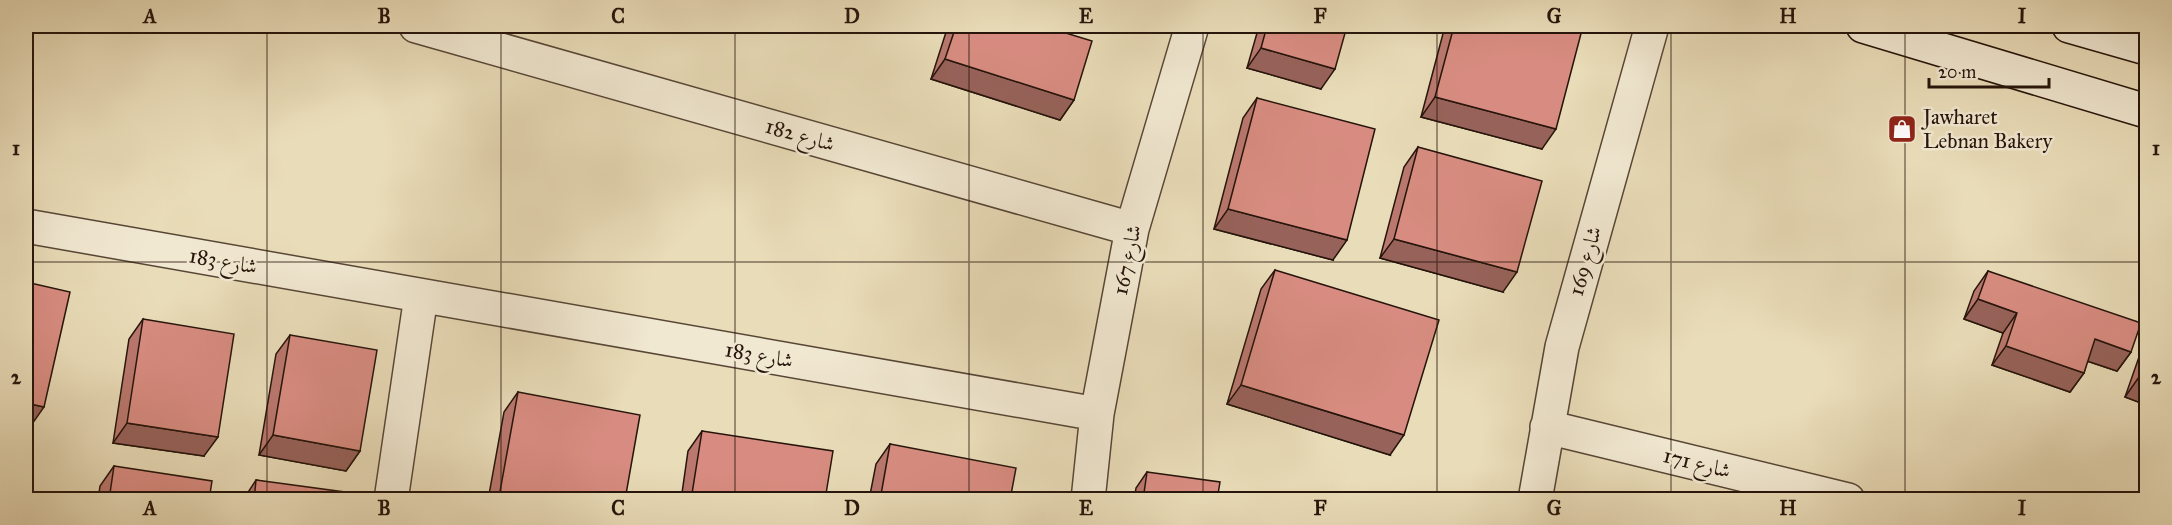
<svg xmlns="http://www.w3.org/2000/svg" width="2172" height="525" viewBox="0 0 2172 525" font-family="'IM FELL Great Primer',Amiri,serif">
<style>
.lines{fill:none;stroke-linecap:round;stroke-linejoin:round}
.street-casing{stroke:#574636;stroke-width:36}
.secondary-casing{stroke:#26140b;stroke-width:36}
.street{stroke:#f1e8d1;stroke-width:33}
.secondary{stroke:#f1e8d1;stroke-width:33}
.wall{fill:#ba786f;stroke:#26140b;stroke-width:1.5}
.shaded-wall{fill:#97625a;stroke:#26140b;stroke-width:1.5}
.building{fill:#d88c81;stroke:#26140b;stroke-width:1.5}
.grid{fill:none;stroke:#26140b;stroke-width:1.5;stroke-opacity:0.55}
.labels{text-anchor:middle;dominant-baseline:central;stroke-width:5;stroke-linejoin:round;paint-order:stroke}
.poi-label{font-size:21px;fill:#26140b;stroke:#f1e8d1;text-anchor:start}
.street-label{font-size:21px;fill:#26140b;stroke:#f1e8d1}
.neatline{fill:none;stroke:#26140b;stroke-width:2}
.grid-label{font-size:20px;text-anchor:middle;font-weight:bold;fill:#26140b}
</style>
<rect width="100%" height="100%" fill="#e9dcb8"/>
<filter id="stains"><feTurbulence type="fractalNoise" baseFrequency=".00333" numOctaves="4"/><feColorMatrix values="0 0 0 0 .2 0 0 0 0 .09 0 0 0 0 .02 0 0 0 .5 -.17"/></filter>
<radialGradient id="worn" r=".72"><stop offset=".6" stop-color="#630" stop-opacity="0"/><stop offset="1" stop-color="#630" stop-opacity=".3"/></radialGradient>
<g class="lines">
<g class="street-casing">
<path id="street" d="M416,26L1132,229
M26,226L1097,414
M1547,427L1848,500
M391,500L421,296
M1088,500L1097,414L1132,229L1192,26
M1535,500L1562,347L1652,26"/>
</g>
<g class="secondary-casing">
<path id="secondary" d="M1863,26L2146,111
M2069,26L2146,48"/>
</g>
<use href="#street" class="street"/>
<use href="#secondary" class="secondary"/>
</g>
<path class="wall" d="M948,26H1043L1074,100L1060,120L931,79Z
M1259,26H1347L1321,89L1247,68Z
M1445,26H1583L1542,149L1421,117Z
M1257,98L1333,260L1214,229L1243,118Z
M1418,147L1503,292L1380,258L1404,167Z
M1275,270L1390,455L1227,404L1261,289Z
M1988,271L2131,352L2117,371L2087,361L2084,373L2070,392L1992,365L2003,333L1964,319L1974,291Z
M143,319L204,456L113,443L129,339Z
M290,335L360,451L346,471L259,455L276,354Z
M2146,337V405L2125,397Z
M518,392L625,500H488L504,412Z
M702,431L825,500H681L688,451Z
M890,444L1010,500H869L876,464Z
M114,466L209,500H98L100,486Z
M1147,472L1217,500H1134L1136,488Z
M256,480L351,500H243Z"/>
<path class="shaded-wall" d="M1090,26H1115L1110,32Z
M1261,48L1335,69L1321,89L1247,68Z
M945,59L1074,100L1060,120L931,79Z
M1435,97L1556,129L1542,149L1421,117Z
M1228,209L1347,240L1333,260L1214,229Z
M1394,239L1517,272L1503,292L1380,258Z
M1978,299L2017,313L2003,333L1964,319Z
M2095,339L2131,352L2117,371L2081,359Z
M2006,346L2084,373L2070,392L1992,365Z
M2139,377L2146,380V405L2125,397Z
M1241,385L1404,435L1390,455L1227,404Z
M26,403L44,407L30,427L26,426Z
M127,423L218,437L204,456L113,443Z
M273,435L360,451L346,471L259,455Z
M499,497L513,500H497Z"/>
<path class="building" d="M956,26H1043L1092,41L1074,100L945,59Z
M1267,26H1347L1335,69L1261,48Z
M1454,26H1583L1556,129L1435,97Z
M1257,98L1375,129L1347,240L1228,209Z
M1418,147L1542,181L1517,272L1394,239Z
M1275,270L1439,320L1404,435L1241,385Z
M1988,271L2141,323L2131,352L2095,339L2084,373L2006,346L2017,313L1978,299Z
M26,282L70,292L44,407L26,403Z
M143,319L234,334L218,437L127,423Z
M290,335L377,350L360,451L273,435Z
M2146,357V380L2139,377Z
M518,392L640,415L625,500H513L499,497Z
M702,431L833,451L825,500H691Z
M890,444L1016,468L1010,500H880Z
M114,466L212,481L209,500H109Z
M1147,472L1220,482L1217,500H1143Z
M256,480L352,493L351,500H254Z"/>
<path class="grid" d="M267,26V500M501,26V500M735,26V500M969,26V500M1203,26V500M1437,26V500M1671,26V500M1905,26V500M26,262H2146"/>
<defs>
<g id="shop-square" transform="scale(1.5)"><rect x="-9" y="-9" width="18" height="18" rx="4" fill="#8f2418" stroke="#f1e8d1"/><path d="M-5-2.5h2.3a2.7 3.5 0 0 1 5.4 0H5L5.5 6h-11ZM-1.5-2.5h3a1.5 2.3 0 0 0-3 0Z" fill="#fff"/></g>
</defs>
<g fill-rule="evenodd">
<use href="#shop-square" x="1902" y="129"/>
</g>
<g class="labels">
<g class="poi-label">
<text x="1923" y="117">Jawharet<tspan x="1923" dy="24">Lebnan Bakery</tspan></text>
</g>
<g class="street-label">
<text transform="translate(800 135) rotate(16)">شارع 182</text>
<text transform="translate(1127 260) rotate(-78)">شارع 167</text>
<text transform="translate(223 261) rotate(10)">شارع 183</text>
<text transform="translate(1585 261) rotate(-74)">شارع 169</text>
<text transform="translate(759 355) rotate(10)">شارع 183</text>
<text transform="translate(1697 463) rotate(14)">شارع 171</text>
</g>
</g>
<rect width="2172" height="525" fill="none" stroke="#e9dcb8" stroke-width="66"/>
<path d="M1929 78v9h120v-9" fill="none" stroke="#26140b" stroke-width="3"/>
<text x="1938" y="78" font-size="18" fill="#26140b" stroke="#f1e8d1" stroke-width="4.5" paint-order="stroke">20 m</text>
<rect x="33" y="33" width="2106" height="459" class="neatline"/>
<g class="grid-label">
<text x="150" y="23">A</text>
<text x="384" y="23">B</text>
<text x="618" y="23">C</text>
<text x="852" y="23">D</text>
<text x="1086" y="23">E</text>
<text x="1320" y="23">F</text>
<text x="1554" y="23">G</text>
<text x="1788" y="23">H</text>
<text x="2022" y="23">I</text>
<text x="16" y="155">1</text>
<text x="2156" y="155">1</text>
<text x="16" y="384">2</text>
<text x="2156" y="384">2</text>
<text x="150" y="515">A</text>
<text x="384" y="515">B</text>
<text x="618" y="515">C</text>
<text x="852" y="515">D</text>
<text x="1086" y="515">E</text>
<text x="1320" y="515">F</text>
<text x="1554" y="515">G</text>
<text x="1788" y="515">H</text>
<text x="2022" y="515">I</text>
</g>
<rect width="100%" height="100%" filter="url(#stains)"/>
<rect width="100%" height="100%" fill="url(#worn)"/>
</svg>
